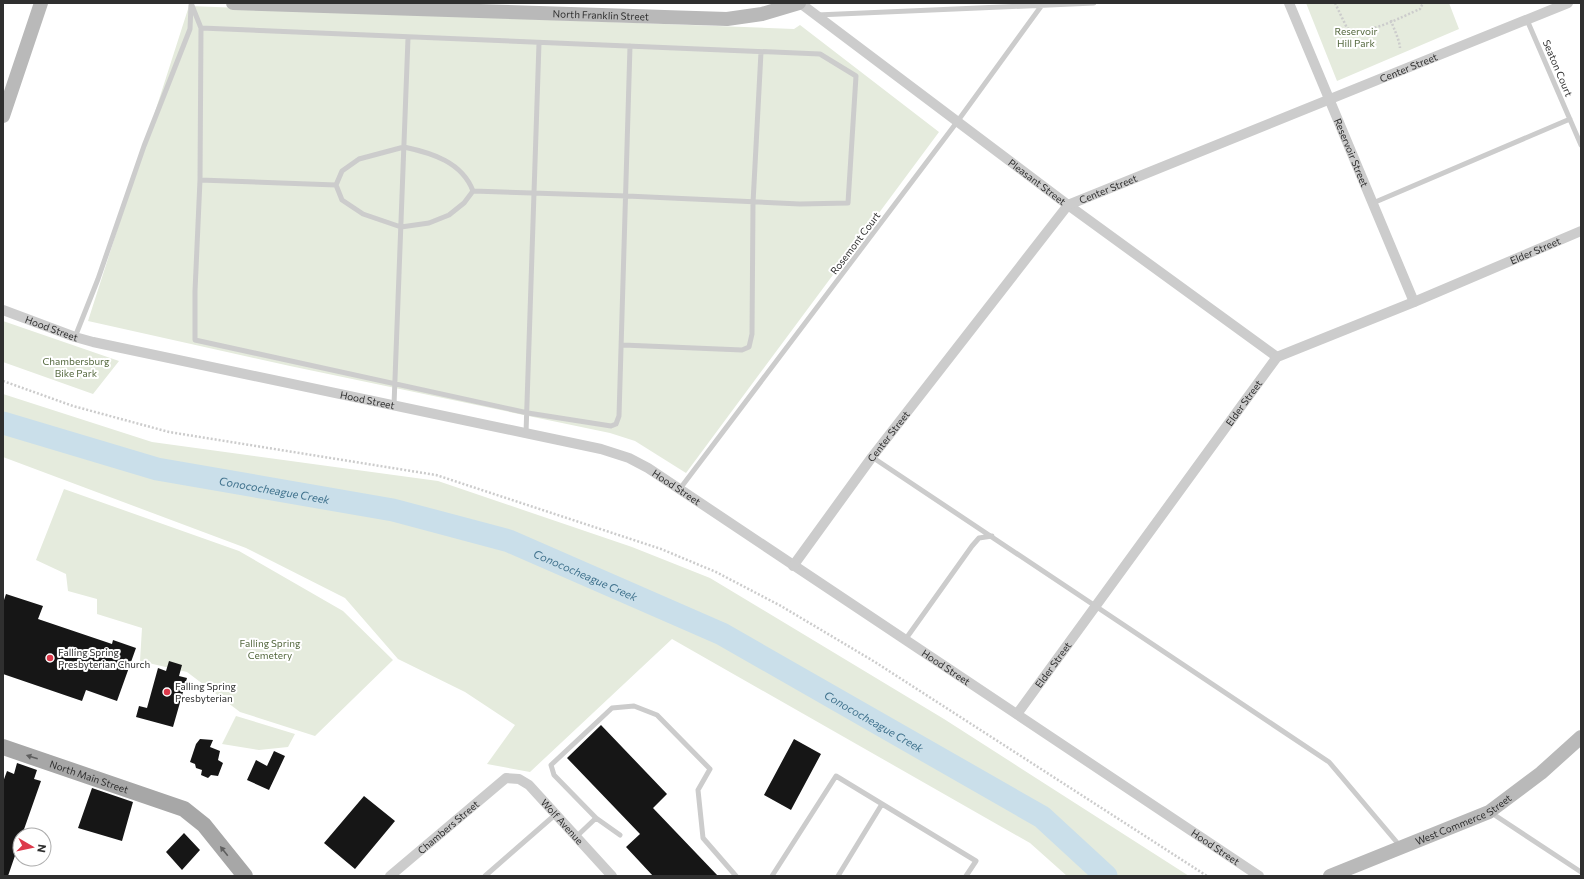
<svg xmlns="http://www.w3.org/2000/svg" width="1584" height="879" viewBox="0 0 1584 879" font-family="Commissioner,sans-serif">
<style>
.green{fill:#e5ebdd}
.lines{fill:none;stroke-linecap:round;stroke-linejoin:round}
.river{stroke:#cadfea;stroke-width:23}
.building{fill:#161616}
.path{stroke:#ccc;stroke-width:2.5;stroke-dasharray:2 2;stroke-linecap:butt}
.lane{stroke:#ccc;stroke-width:5}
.street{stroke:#ccc;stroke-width:10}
.secondary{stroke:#b9b9b9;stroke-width:14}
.primary{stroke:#a7a7a7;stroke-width:16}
.oneway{fill:#5f5f5f}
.poi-dot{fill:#dd3a4c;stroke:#fff;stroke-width:1.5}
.labels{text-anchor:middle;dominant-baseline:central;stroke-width:4;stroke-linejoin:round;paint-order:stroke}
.street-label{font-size:10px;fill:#2f2f2f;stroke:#fff}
.park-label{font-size:10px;fill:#54683e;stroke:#fff}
.poi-label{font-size:10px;fill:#2f2f2f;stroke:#fff;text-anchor:start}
.water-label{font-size:11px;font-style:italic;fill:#40728d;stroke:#fff}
</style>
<rect width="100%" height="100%" fill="#fff"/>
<path class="green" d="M1306,3H1449L1459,29L1337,81Z
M189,6L794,29L800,25L939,132L686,473L635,441L610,433L290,366L88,321Z
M3,321L119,361L93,394L3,362Z
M3,394L152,442L438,481L632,547L710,578L944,719L1189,876H1067L1030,843L672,639L530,772L487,764L515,725L465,692L398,659L345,598L246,548L3,457Z
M64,489L239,551L343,611L393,660L315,736L240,712L187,672L140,661L142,628L97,614V599L68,591L66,574L36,560Z
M236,716L295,734L288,747L259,750L222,744Z"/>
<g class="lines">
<path class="river" id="s1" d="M3,423L157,469L393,510L509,541L722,634L1042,817L1106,876"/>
</g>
<path class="building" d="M6,594L43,606L38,619L112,644L113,640L136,648L117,701L86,690L82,701L3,674V603Z
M169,661L182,665L179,676L187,678L173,727L136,717L139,706L147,708L158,668L166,671Z
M601,725L667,794L653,808L718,876H653L626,847L640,834L567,758Z
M200,739L213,740L210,747L220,751L218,760L223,763L218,776L211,775L208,778L201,775L202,770L196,768L195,764L190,762L196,744Z
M794,739L821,754L791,810L764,795Z
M274,751L285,756L269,790L247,780L256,760L267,766Z
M17,763L37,770L34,779L41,781L22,835H20V841L8,876H3V782L7,771L14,774Z
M92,788L133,802L122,841L78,828Z
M364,796L395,821L355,869L324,843Z
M184,833L200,850L182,870L166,852Z"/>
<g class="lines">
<path class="path" d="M1335,3L1347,28C1364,38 1403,16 1420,9L1423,3
M1391,20C1394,30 1399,38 1400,48
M3,381L73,406L169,432L436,475L661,549L716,572L781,606L875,662L1207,876"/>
<path class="lane" d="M191,3L201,28L200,180L195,291V340L528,413L611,426L616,424L619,416L630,46
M817,15L1094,3
M1527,20L1581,145
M201,28L820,54L856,76L848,203L800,204L627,196L473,191
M404,147C432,153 462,162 473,191L464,203L449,215L429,223L401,227L363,214L342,200L336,185L342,171L359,159Z
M200,180L336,185
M1373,203L1570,119
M75,337L98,279L144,146L190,29L191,5
M623,345L742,350L749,347L752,334L753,203L761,52
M394,405L408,38
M526,433L539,43
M872,457L1329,762L1400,846
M679,490L957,122L1042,5V3
M905,640L972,546L979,538L992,536
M1490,812L1581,872
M596,818L554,775L551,765L612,708L634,706L657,715L710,769L698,790L703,838L736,876
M576,837L596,818L620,835
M485,876L556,814
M772,876L836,776L976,861L966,876
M838,876L882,804"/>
<g class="street">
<path id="s2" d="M800,3L1068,205L1277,357"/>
<path id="s3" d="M1289,3L1414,302"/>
<path id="s4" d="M3,310L75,337L93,342L601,449L629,458L648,468L1259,876"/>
<path id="s5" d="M793,566L872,457L1068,205L1568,3"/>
<path id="s6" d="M1017,714L1277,357L1414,302L1581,231"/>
<path id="s7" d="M390,876L506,778L519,779L529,785L612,876"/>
</g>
<g class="secondary">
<path id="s8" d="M233,3L727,19L762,14L799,3"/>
<path d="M3,116L41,3"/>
<path id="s9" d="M1330,876L1489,812L1541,773L1581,737"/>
</g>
<path class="primary" id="s10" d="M3,747L184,809L204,825L245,876"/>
</g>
<defs><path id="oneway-solid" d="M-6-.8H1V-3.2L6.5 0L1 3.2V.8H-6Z"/></defs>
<g class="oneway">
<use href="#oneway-solid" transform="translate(32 757) rotate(-162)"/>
<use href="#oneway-solid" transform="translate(224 851) rotate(-129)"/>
</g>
<g class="poi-dot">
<circle cx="50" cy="658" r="4"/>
<circle cx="167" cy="692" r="4"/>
</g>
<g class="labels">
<g class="street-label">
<text stroke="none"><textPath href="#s8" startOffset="368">North Franklin Street</textPath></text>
<text stroke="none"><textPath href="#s5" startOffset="821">Center Street</textPath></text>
<text transform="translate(1558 68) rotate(67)">Seaton Court</text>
<text stroke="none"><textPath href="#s3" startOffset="162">Reservoir Street</textPath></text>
<text stroke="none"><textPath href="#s2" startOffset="297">Pleasant Street</textPath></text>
<text stroke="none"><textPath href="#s5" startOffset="497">Center Street</textPath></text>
<text transform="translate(855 243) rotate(-53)">Rosemont Court</text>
<text stroke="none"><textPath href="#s6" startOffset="721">Elder Street</textPath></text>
<text stroke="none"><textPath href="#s4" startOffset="52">Hood Street</textPath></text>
<text stroke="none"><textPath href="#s4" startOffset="376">Hood Street</textPath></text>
<text stroke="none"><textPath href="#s6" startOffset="385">Elder Street</textPath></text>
<text stroke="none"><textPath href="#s5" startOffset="161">Center Street</textPath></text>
<text stroke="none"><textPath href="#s4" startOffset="700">Hood Street</textPath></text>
<text stroke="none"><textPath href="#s6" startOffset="61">Elder Street</textPath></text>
<text stroke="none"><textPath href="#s4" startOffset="1024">Hood Street</textPath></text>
<text stroke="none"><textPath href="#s10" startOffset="91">North Main Street</textPath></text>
<text stroke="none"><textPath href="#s9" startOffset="145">West Commerce Street</textPath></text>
<text stroke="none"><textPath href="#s7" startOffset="226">Wolf Avenue</textPath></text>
<text stroke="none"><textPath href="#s7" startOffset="76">Chambers Street</textPath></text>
<text stroke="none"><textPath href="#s4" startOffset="1348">Hood Street</textPath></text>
</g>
<g class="park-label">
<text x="1356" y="31">Reservoir<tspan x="1356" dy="12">Hill Park</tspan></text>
<text x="76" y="361">Chambersburg<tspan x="76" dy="12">Bike Park</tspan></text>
<text x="270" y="643">Falling Spring<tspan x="270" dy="12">Cemetery</tspan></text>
</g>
<g class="poi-label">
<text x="58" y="652">Falling Spring<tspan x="58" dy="12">Presbyterian Church</tspan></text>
<text x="175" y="686">Falling Spring<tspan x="175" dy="12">Presbyterian</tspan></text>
</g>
<g class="water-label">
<text stroke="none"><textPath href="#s1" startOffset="280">Conococheague Creek</textPath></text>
<text stroke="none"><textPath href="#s1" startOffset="604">Conococheague Creek</textPath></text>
<text stroke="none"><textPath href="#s1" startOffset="928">Conococheague Creek</textPath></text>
</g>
</g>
<rect width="1584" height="879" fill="none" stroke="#2f2f2f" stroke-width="8"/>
<g transform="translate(32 847) rotate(99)"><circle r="19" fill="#ffffff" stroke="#acacac"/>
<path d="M0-3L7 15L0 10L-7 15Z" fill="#dd3a4c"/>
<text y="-6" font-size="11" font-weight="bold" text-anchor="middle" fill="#2f2f2f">N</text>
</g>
</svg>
